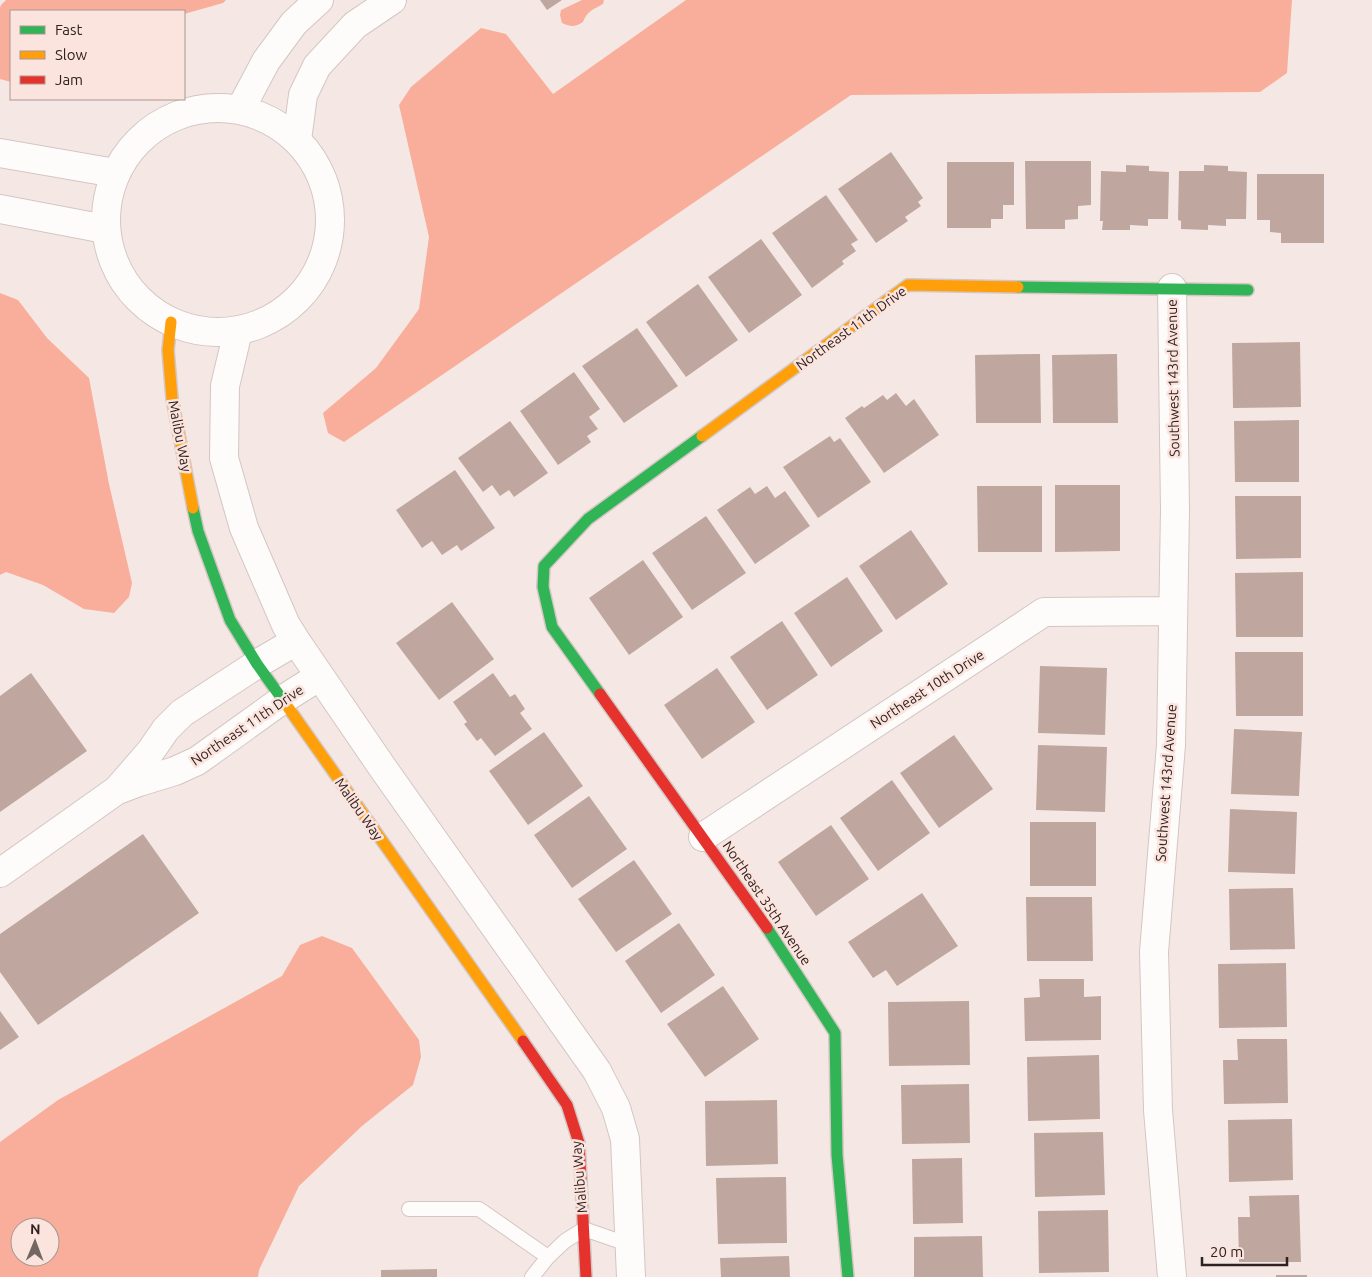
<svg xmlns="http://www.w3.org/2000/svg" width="1372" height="1277" viewBox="0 0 1372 1277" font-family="Ubuntu,sans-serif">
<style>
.water{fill:#f8ae9b;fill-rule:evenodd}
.building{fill:#bfa7a0}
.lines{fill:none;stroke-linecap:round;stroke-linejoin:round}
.lane-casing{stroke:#d3c6c3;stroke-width:16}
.street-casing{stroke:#d3c6c3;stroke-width:30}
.fast-casing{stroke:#d3c6c3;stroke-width:14}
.slow-casing{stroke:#d3c6c3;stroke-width:14}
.jam-casing{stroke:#d3c6c3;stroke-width:14}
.lane{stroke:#fefcfb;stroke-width:14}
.street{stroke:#fefcfb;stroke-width:28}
.fast{stroke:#30b455;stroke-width:11}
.slow{stroke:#ff9f0a;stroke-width:11}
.jam{stroke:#e5322d;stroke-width:11}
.labels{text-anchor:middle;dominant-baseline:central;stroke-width:5;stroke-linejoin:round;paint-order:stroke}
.street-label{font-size:14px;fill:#2f211e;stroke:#fbe4de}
</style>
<rect width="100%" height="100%" fill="#f5e8e4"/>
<path class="water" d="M6,0H226L223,3L184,14V11H11V82L0,79V8L1,5Z
M582,0H604L603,4C594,9 587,11 583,22C575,27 571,27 562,23L560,15L561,10Z
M686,0H1292L1287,73L1260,92L851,95L344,442L328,433L323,413L376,368L419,309L429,237L399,105L411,87L481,28L506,34L553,94Z
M0,293L18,300L47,338L89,378L109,484L132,583L129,597L114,613L84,609L43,585L6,572L0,575Z
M322,936L352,948L419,1040L421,1057L413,1085L362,1126L299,1186L259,1270L258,1277H0V1142L58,1100L282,976L300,945ZM20,1227H50V1257H20Z"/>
<path class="building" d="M540,0H562L547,10Z
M891,152L923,198L918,202L921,206L905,217L908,221L876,243L838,189Z
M1025,161H1091V205L1078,206V219L1065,220V229H1026Z
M947,162H1014V205H1003V219H991V228H947Z
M1126,165L1149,166V171L1169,172L1168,219H1148V226L1130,225V230H1102L1103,221H1100L1101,171L1126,172Z
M1204,165L1228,166V171L1247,172L1246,219H1226V226L1208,225V230L1181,229V221L1178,220L1179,171H1204Z
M1257,174H1324V243H1281V233L1270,232V220H1257Z
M826,195L858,240L851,244L856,251L842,261L844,264L812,288L772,233Z
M761,239L802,295L749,333L708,277Z
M698,284L738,340L686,377L646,322Z
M637,328L678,386L624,423L582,366Z
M1300,342L1301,407L1233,408L1232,343Z
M1040,354L1041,423H976L975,355Z
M1117,354L1118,423H1053L1052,355Z
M574,372L600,409L589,417L598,429L587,436L591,442L558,465L520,411Z
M896,393L906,406L914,399L939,435L884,473L845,418L862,406L864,408L883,395L887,400Z
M1299,420V482H1235L1234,421Z
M510,421L548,473L514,497L509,490L500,496L492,485L483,492L458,458Z
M830,436L834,442L840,438L871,482L818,518L783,467Z
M455,470L495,528L461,551L457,545L442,555L432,541L422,548L396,510Z
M1055,485H1120V551L1055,552Z
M767,486L775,498L785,491L810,526L755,564L717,510L750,487L755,494Z
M977,486H1042V552H978Z
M1235,496H1301V558L1236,559Z
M706,516L746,573L692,610L652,553Z
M911,530L948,584L896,620L859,566Z
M643,560L683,617L629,655L589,598Z
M1303,572V637H1236L1235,573Z
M847,577L883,631L831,667L794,613Z
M452,602L494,659L439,700L396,643Z
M782,621L818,675L767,710L730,657Z
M1235,652H1303V716H1236Z
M1040,666L1107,668L1105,735L1038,733Z
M717,668L755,722L702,759L664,705Z
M31,673L87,751L0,812V696Z
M493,673L510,697L515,694L525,709L520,713L532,729L495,756L481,738L477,741L464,724L467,722L453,702Z
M1234,729L1302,732L1299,796L1231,794Z
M544,732L583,786L528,825L489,771Z
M954,735L993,789L939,828L900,773Z
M1038,745L1107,747L1105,812L1036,810Z
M892,780L930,833L878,871L840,818Z
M589,796L627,849L572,888L534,835Z
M1230,809L1297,812L1295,874L1228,872Z
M1030,822H1096V886H1030Z
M831,825L869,879L816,916L778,862Z
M143,834L199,913L38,1025L0,972V934Z
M634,860L672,914L616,952L578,899Z
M1293,888L1295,949L1230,950L1229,889Z
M922,893L958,946L897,986L886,970L873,978L848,942Z
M1026,897H1092L1093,961H1027Z
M679,923L715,975L661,1013L625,961Z
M1286,963L1287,1027L1219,1028L1218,964Z
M1039,979H1084V997L1101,996V1040L1025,1041L1024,998L1040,997Z
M723,986L759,1039L705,1077L667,1024Z
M969,1001L970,1065L889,1066L888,1002Z
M0,1011L19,1037L0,1050Z
M1237,1039H1287L1288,1103L1224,1104L1223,1060H1238Z
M1099,1055L1100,1119L1028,1121L1027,1057Z
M969,1084L970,1143L902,1144L901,1085Z
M777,1100L778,1164L706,1166L705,1101Z
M1292,1119L1293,1180L1229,1182L1228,1120Z
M1103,1132L1105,1195L1035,1197L1034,1133Z
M962,1158L963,1223L913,1224L912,1159Z
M786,1177L787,1243L718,1244L716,1178Z
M1299,1195L1301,1262H1239L1238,1217H1250L1249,1196Z
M1108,1210L1109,1272L1039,1273L1038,1211Z
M982,1236L983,1277H914V1237Z
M789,1256L790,1277H721L720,1258Z
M437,1269V1277H381V1270Z
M1276,1275H1307V1277H1276Z"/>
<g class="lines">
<g class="lane-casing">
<path id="lane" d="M409,1209H479L548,1257
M532,1277L548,1257L565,1241L584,1229L630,1245"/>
</g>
<g class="street-casing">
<path id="street" d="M106 220a112 112 0 1 1 224 0a112 112 0 1 1-224 0Z
M240,110L266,61L294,23L319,0
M297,140L303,95L317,66L355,25L392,0
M0,153L115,173
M0,209L105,229
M1172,288L1175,510L1171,745L1154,952L1158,1110L1172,1277
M238,331L225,386L224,458L244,528L286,625L296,641L380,764L597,1071L616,1108L625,1139L631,1277
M118,790L139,782L175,771L197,761L282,700L320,676
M703,837L1044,612L1173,611
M0,873L117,790L150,752L166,729L182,713L257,664L296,641"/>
</g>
<g class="fast-casing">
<path id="fast" d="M1018,287L1248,290
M193,508L198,531L230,620L257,664L285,703
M600,694L552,627L543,587L544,566L588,519L702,436
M767,928L835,1033L837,1155L848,1277"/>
</g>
<g class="slow-casing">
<path id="slow" d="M171,322L168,350L172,398L193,508
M702,436L908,285L1018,287
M285,703L523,1041"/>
</g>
<g class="jam-casing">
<path id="jam" d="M600,694L767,928
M523,1041L567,1105L579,1143L586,1277"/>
</g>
<use href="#lane" class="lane"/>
<use href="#street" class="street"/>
<use href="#fast" class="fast"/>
<use href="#slow" class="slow"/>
<use href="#jam" class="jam"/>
</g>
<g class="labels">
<g class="street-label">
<text transform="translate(851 328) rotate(-36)">Northeast 11th Drive</text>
<text transform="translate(1173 378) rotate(-91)">Southwest 143rd Avenue</text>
<text transform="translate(180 436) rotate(79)">Malibu Way</text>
<text transform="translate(927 689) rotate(-33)">Northeast 10th Drive</text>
<text transform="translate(247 725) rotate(-34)">Northeast 11th Drive</text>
<text transform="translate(1166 783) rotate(-86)">Southwest 143rd Avenue</text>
<text transform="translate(359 809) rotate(55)">Malibu Way</text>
<text transform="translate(767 903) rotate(56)">Northeast 35th Avenue</text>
<text transform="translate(579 1177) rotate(-95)">Malibu Way</text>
</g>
</g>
<rect x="10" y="10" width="175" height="90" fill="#fbe4de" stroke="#a99691"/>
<rect x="20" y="26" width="25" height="8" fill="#30b455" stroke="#a99691"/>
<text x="55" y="35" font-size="15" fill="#2f211e">Fast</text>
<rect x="20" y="51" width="25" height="8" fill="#ff9f0a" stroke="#a99691"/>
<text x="55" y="60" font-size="15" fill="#2f211e">Slow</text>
<rect x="20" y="76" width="25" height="8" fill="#e5322d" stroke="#a99691"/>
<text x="55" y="85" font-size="15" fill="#2f211e">Jam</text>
<g transform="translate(35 1242) rotate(1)"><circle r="24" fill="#fbe4de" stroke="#a99691"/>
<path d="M0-4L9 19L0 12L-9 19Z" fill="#746763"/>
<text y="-8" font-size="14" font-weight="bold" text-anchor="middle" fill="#2f211e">N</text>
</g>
<path d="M1202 1257v8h85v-8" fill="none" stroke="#2f211e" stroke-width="2.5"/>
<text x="1210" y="1257" font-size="15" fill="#2f211e" stroke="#fbe4de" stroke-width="4" paint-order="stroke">20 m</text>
</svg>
